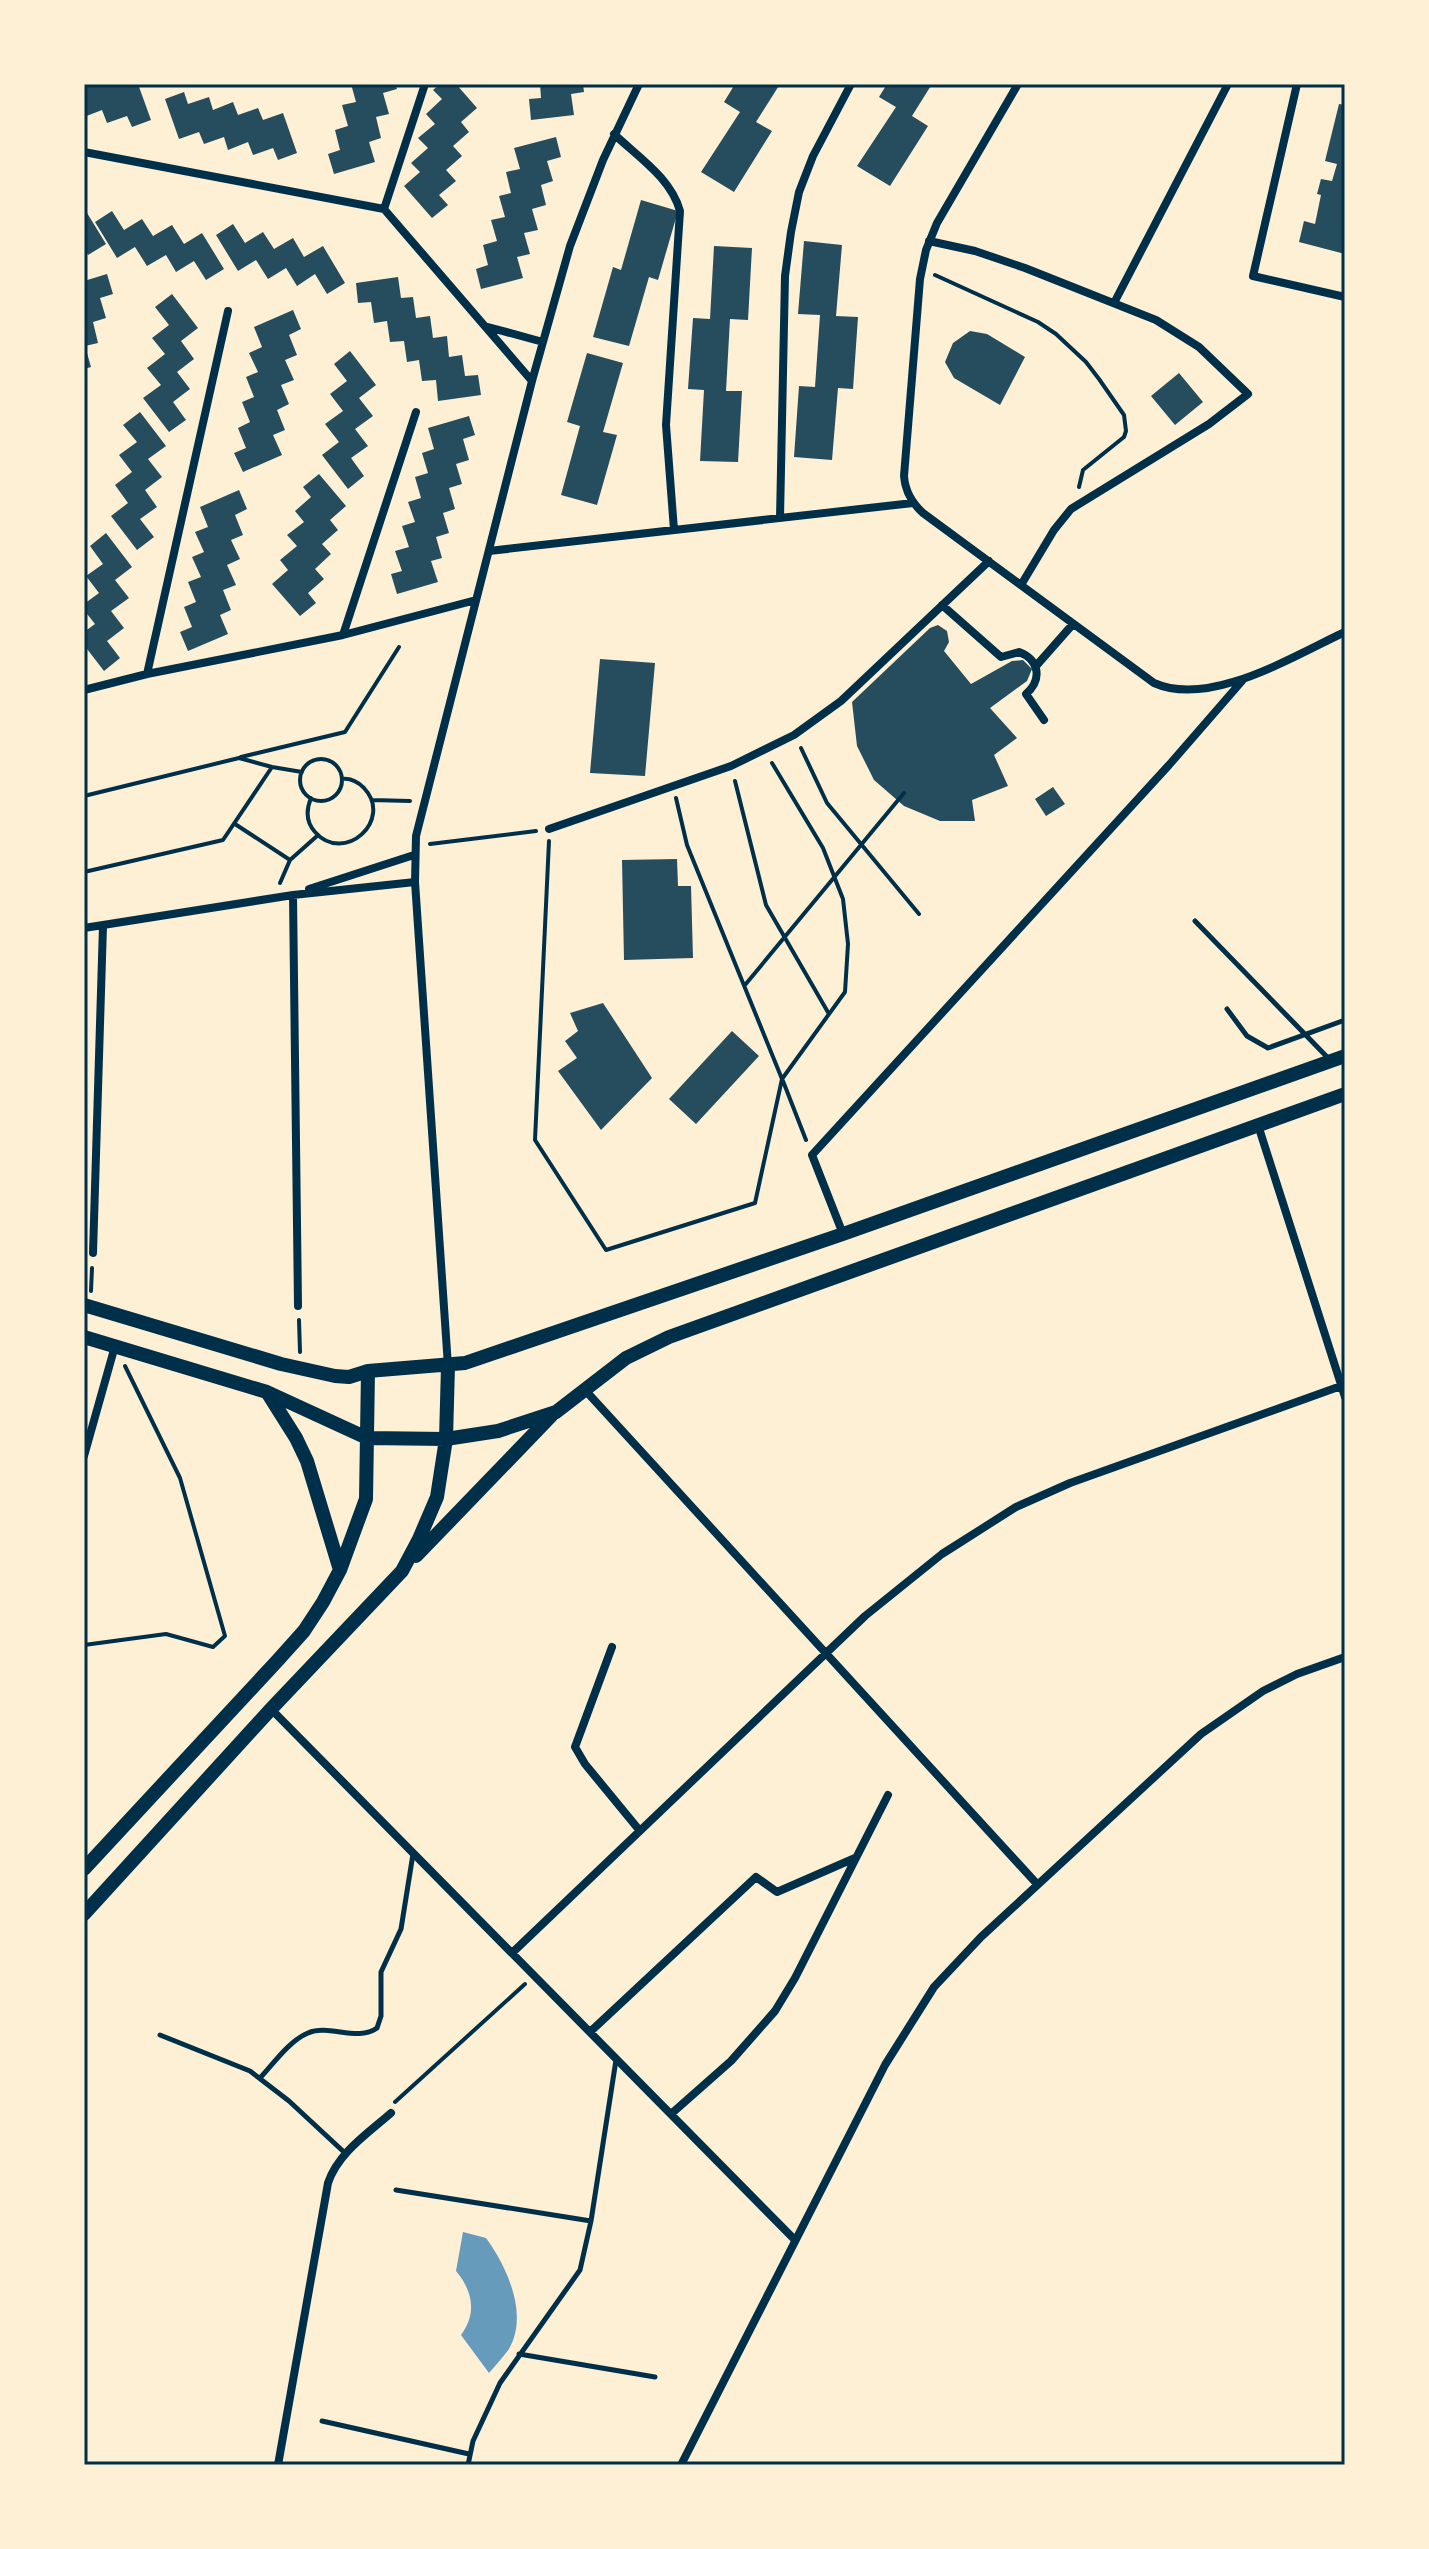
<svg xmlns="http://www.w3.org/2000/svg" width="1429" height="2549" viewBox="0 0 1429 2549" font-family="Mulish,sans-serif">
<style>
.water{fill:#669bbc}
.building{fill:#264d5e}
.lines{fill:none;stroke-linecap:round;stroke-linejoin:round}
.path{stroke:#003049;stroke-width:4}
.service{stroke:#003049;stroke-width:5}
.minor{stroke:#003049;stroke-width:8}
.secondary{stroke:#003049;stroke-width:14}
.neatline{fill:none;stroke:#003049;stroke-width:3}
</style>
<rect width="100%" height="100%" fill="#fdf0d5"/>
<path class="water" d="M463,2232L486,2238C507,2267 529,2314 509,2349C503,2357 496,2365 489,2373L461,2335C477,2314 473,2291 456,2271Z"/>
<path class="building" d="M84,84H115L117,87L138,84L151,120L132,127L127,116L107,123L102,110L84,117Z
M351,84H395L397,89L383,93L389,114L376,117L381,138L369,142L375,162L334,174L328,154L340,150L335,130L348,126L342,105L356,102Z
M440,84H456L477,108L461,122L469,132L453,146L462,156L446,170L456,181L439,195L448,205L432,218L404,186L420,172L411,163L428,148L418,138L435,124L426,114L442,99L433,90Z
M540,84H583L584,92L571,94L574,115L531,120L529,99L541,98Z
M735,84H780L756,122L772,131L734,192L701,172L740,112L724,102Z
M887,84H932L912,116L928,126L890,186L857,166L896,107L879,97Z
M184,92L188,104L209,97L213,110L233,102L238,115L258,108L263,120L283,113L297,153L278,160L273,148L253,155L248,142L228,150L224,137L204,144L199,132L179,139L165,99Z
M1339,104L1345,105V254L1299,242L1304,221L1315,224L1321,195L1317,194L1321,179L1332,181L1337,164L1325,161Z
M556,137L561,157L547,161L553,181L541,185L546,205L532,209L538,230L524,233L530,254L517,257L523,278L481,289L476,269L488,265L483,245L497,241L491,220L505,217L499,196L511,193L506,172L520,169L514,148Z
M641,200L678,211L658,280L649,277L629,346L593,337L613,267L621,270Z
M84,208L106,244L88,255L84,248Z
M112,211L124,230L142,219L153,236L172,225L184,244L202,233L224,269L206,280L194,261L176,272L166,255L147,266L135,247L117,258L95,222Z
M233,224L245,243L263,232L274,249L293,238L304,257L323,246L345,283L327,294L315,274L297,286L286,268L268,279L256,260L238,271L216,235Z
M804,241L842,245L836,316L858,317L853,389L838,388L832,460L794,457L799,386L815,387L820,315L798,314Z
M714,246L752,248L748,320L730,319L726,391H742L738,462L700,461L704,390L688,389L693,318L710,319Z
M107,274L113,294L100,298L106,318L93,322L98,343L85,346L91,367L84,369V281Z
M398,277L401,298L413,297L416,318L430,316L433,338L447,336L449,357L462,355L465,376L478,375L481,395L438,401L436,380L422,381L419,360L407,362L404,341L390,342L387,321L374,323L371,302L358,303L356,283Z
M172,294L198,328L181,341L194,359L177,372L190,389L173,402L186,420L169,432L143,398L161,385L147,368L165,354L152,338L169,325L155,307Z
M293,310L301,329L289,335L297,355L285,360L294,380L281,385L289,404L277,410L285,430L273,435L282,455L243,472L234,453L246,448L238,428L250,422L242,402L254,397L246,377L258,372L249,353L262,347L254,327Z
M970,331L987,334L1025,357L1000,405L954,378L945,362L953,343Z
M350,351L376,385L359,398L373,416L355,429L368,446L351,458L364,476L348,489L322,455L339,442L325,424L343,411L330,394L347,381L334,364Z
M587,353L623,363L603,432L617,435L597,505L561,495L580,426L567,422Z
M1179,373L1203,402L1175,425L1151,396Z
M140,412L166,446L148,459L162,477L145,490L157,507L140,519L154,537L137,550L111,516L128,503L115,485L132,472L119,455L137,442L123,425Z
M469,416L475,435L463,439L469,460L456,464L462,484L449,488L455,509L443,513L449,533L436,537L442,558L431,561L438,582L397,594L391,574L402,571L395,551L409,547L402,526L415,522L408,502L421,498L415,477L428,473L422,453L434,449L428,428Z
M319,474L346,506L330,520L338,530L322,544L331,554L315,569L324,579L308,593L316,603L300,616L272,584L288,570L280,560L297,546L287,535L304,522L295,511L311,497L303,487Z
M239,490L247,509L235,515L243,535L231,540L240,559L227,565L236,585L223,590L231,610L220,615L228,634L188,651L180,632L192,627L184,607L196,602L188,582L201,577L192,557L204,552L195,532L208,527L200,507Z
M106,533L132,567L115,580L129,598L111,611L124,628L107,641L120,658L104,671L84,645V632L95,624L84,610V604L99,593L86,576L103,564L90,546Z
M938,625L947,631L949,642L944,651L971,684L1012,661L1023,660L1032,669L1027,681L990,708L1017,738L994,755L1008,786L972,800L975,821H940L904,806L874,780L857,746L852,702L930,628Z
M600,659L655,663L645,776L590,773Z
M1053,787L1065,804L1046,816L1035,799Z
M677,859L678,886H691L693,958L624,960L622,860Z
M603,1003L652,1078L601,1130L558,1071L577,1058L565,1041L578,1031L570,1013Z
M732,1031L759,1056L696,1124L669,1099Z"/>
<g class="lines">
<path class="path" d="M935,275L1038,322L1056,334L1086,362L1099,379L1124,415L1126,431L1124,437L1083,470L1079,487
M801,748L827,803L919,914
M241,757L345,732L399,647
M300 780a21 21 0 1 1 42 0a21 21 0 1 1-42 0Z
M735,781L766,905L829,1014
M84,796L239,758L272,767L302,772
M311,798C306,810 306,822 315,832C344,865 394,820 364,788C358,782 351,778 342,779
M676,798L687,845L782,1079L845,992L848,944L843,899L823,848L772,763
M372,800L410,801
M235,824L290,860
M549,841L535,1140L606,1250L755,1203L782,1079
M430,844L536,831
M84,872L223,840L272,767
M280,883L290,860L317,836
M745,985L904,793
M783,1081L806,1140
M91,1291L92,1268
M299,1320L300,1352
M84,1645L166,1634L213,1647L225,1636L180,1478L125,1366
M395,2102L525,1984"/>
<path class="service" d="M1195,921L1330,1060
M1227,1009L1247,1036L1268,1048L1345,1020
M160,2035L250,2071L289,2101L345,2153
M260,2078C274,2063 289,2041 308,2033C329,2024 358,2042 377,2028L381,2016V1972L401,1929L413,1854
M396,2190L591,2221
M519,2354L655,2377
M322,2421L469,2454
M468,2465L473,2441L500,2383L580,2270L591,2221L616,2060"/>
<path class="minor" d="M1018,84L937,223L926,250L920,279L904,476C905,491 912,503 923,513L1154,683C1210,708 1293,656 1345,632
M1297,84L1253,276L1345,297
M614,134C638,157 671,178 680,211L666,425L674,530
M84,152L384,209L532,381
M384,209L425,84
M929,241L975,251L1025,268L1156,320L1199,347L1248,394L1209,424L1071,509L1054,530L1021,585
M1114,303L1228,84
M488,327L543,342
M780,518L785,276L791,232L799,192L813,156L851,84
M489,551L913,503
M942,605L1001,657L1019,652C1040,660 1042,680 1026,694L1044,720
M343,635L416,412
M1036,666L1073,624
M147,674L228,311
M84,690L147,674L343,635L476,600
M549,829L731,766L794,735L841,701L989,561
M309,889L414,855
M293,895L298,1306
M84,928L293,895L415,882
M1258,1125L1345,1397
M843,1234L812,1155L1169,765L1242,681
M93,1253L103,926
M448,1366L415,882L416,836L532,381L570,246L603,160L639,84
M585,1390L1037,1884
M84,1456L115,1346
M612,1647L575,1747L585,1764L640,1831
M271,1709L794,2239
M512,1953L865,1616L942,1554L1016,1507L1070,1483L1341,1386
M590,2032L756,1877L777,1892L855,1858
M671,2114L731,2061L775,2011L795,1978L888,1795
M278,2465L328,2183C338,2153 367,2134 391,2113
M681,2465L885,2065L934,1987L981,1937L1201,1734L1263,1691L1297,1674L1345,1657"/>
<path class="secondary" d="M84,1305L281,1364L335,1376L349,1377L368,1371L465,1363L843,1234L1345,1056
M84,1337L267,1392L367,1438L446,1439L498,1431L556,1412L626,1358L669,1337L1345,1094
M267,1392L296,1438L307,1461L340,1570
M416,1556L551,1416
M84,1869L278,1660L304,1631L323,1602L340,1570L366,1499L368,1371
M84,1914L271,1709L402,1571L419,1539L437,1497L446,1439L448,1366"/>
</g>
<rect width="1429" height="2549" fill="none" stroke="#fdf0d5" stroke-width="172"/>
<rect x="86" y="86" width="1257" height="2377" class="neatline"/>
</svg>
